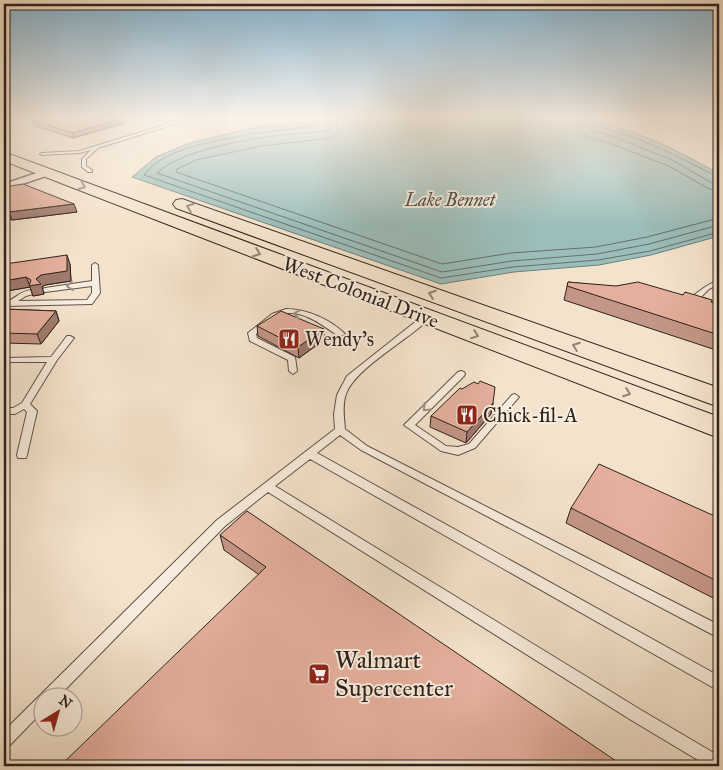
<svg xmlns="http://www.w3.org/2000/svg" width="723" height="770" viewBox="0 0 723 770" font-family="'IM FELL Great Primer',serif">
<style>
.water{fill:#9cbebb;stroke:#70807c}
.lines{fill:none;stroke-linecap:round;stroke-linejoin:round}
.shore{stroke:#66706c;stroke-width:1}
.lane-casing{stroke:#605249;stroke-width:2}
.street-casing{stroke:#605249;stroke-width:3}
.highway-casing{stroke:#2f221d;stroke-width:2}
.lane{fill:#f8edde;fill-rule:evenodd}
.street{fill:#f8edde;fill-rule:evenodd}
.highway{fill:#f4e3cc;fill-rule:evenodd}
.wall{fill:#c49687;stroke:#2f221d}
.shaded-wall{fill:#a07a6e;stroke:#2f221d}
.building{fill:#e4af9d;stroke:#2f221d}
.oneway{stroke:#928274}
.oneway2{stroke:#9e9287}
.labels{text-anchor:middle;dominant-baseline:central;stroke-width:4;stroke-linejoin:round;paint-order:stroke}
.far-water-label{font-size:18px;font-style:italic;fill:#50514c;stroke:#f8edde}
.street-label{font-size:20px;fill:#2f221d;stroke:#f8edde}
.poi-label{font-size:20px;fill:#2f221d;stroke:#f8edde;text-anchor:start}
.near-poi-label{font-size:24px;fill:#2f221d;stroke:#f8edde;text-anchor:start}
</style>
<rect width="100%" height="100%" fill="#f4e3cc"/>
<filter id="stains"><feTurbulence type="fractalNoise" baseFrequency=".004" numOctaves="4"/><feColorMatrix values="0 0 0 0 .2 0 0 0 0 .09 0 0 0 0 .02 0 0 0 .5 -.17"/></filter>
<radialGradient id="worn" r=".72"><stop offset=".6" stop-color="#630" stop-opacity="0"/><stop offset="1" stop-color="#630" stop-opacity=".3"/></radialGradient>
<path class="water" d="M364,118H585C634,129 676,149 719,174V236L651,255L599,265L514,272L441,284L132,177L156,157L189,143L257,127L291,123Z"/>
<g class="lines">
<path class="shore" d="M331,118L330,122L326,125C284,130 187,138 155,164C151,167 147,171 144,175L441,278L513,267L598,260L650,251L719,232
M337,118L336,126C323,135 307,132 292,134C257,137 182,149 157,173L442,272L512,261L597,254L649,244L719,225
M345,118L342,130L331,138L261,146L196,160L177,169L176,172L442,264L511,253L596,247L647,237L719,218
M575,118L578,129L586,137L609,143L669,166L709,189L719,191
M583,118L585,125L590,130L612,136L672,160L712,183L719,184
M589,118L593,125C638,136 679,156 719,178"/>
<g class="lane-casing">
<path id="lane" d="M154,118H160L178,123L98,148L86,159V166L92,170V172H88L82,167V159L91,150L79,153L42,155L40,154L42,153L79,151L171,123Z
M95,263L98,265L100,293L92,304L4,306V302C15,301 19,290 33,290V294L26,296L18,301L87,300L92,293V286L45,292L41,290L45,288L92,281V265Z
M719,279V284L709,289L701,297L719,304V308L697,302L694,299V295L705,287Z
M286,309C306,309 330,319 345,334L341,336H338C324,326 300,307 281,315C272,319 264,327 256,334L257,338L295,357L297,371L293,374L289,371L288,360L250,341L248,333L272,314Z
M424,315H430L431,317C410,339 355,368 346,394C342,405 344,418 345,429L367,446L719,625V638L361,450L340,435L317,453L719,676V691L310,459L275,486L641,710L719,756V766H708L631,720L268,492L225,526L57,698H42V712L9,746L4,748V731L217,520L335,429L334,414L337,395L347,376Z
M67,336H70L74,338L57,360L30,404L37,411L27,455L26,458H18L17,455L27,412L24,409L15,414H4V408H13L22,403L47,362H4V358L51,357Z
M461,371L464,372L465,374L464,376L415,425L446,446L458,447L469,444L512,395L515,394L519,397L475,448L458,455L441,451L404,425L458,372Z"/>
</g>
<g class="street-casing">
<path id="street" d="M706,118H719V121Z
M46,170L49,171V175L4,190V184Z"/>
</g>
<g class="highway-casing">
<path id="highway" d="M4,152L719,417V438L4,161Z
M182,199L719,388V407L176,208L173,204L176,200Z"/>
</g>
<use href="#lane" class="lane"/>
<use href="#street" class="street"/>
<use href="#highway" class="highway"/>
</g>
<path class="wall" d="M124,118L125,123L73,138L33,125L32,120Z
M4,185L77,212L12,220L4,216Z
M70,264L71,281L45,285L42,287L44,294L33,296L30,287L7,291L4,283Z
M568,282L683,295L719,304V351L564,300Z
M4,309L56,311L59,321L41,344L4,343Z
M257,326L324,329V340L299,358L258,336Z
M493,403L491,414L466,443L430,427L431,416Z
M571,508L719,518V601L566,523Z
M220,535L622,765L258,574L224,550Z"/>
<path class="shaded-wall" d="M124,118L125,123L73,138L72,133Z
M74,204L77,212L12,220L9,212Z
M67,255L70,264L71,281L45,285L42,287L44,294L33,296L30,287L7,291L4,283V281L26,277L30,286L36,279Z
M56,311L59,321L41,344L37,334Z
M324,329V340L299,358L298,347Z
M493,403L491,414L466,443L467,432Z"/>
<path class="building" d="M42,118H124L72,133L32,120Z
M23,184L74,204L9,212L4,209V185L10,186Z
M67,255V271L41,275L36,279L41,284L29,286L31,280L26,277L4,281L5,264Z
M568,282L616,286L638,282L683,295L685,292L712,300L711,302L719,304V335L567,286Z
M4,309L56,311L37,334L4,333Z
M281,311L324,329L298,347L257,326Z
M480,381L495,387L493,403L467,432L431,416L460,388L462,389L474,382L478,384Z
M599,464L719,518V582L571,508Z
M247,511L622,765V766H60L266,567L220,535Z"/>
<defs><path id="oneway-chevron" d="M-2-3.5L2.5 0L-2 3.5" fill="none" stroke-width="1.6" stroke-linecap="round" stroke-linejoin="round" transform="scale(1.25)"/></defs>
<g class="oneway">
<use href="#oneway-chevron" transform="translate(82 186) rotate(21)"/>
<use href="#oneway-chevron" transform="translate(190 207) rotate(-160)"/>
<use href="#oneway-chevron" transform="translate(257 253) rotate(21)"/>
<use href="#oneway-chevron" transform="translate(432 294) rotate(-160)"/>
<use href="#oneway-chevron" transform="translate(475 335) rotate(21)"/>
<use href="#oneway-chevron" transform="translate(576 346) rotate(-160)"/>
<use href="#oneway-chevron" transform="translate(627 393) rotate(21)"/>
</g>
<g class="oneway2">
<use href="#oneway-chevron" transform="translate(70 286) rotate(173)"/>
<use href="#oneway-chevron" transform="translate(297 314) rotate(-169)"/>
<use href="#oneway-chevron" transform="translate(426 408) rotate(136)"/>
</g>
<linearGradient id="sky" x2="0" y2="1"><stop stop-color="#89b8d6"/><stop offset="0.52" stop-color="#faf2e8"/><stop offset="1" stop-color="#faf2e8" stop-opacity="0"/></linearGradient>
<rect width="723" height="226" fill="url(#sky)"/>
<defs>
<g id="restaurant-square" transform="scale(1.125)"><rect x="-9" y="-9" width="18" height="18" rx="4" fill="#8f2418" stroke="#f8edde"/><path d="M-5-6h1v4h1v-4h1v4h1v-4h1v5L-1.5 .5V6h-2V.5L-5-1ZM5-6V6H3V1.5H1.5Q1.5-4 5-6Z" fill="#fff"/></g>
<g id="supermarket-square" transform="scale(1.125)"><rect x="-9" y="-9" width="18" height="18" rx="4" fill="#8f2418" stroke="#f8edde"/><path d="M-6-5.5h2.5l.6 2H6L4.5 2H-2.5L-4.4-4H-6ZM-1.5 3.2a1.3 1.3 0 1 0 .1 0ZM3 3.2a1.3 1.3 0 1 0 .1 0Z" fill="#fff"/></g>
</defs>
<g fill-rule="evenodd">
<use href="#restaurant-square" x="289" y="339"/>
<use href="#restaurant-square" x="467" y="415"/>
<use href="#supermarket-square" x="319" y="674"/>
</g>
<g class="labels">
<g class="far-water-label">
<text x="450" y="200">Lake Bennet</text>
</g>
<g class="street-label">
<text transform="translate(361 292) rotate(21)">West Colonial Drive</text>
</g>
<g class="poi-label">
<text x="305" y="339">Wendy's</text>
<text x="483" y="415">Chick-fil-A</text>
</g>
<g class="near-poi-label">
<text x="335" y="660">Walmart<tspan x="335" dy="28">Supercenter</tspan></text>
</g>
</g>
<rect width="723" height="770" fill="none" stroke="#f4e3cc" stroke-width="20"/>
<rect x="5" y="5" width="713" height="760" fill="none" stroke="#2f221d" stroke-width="2.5"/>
<rect x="10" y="10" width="703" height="750" fill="none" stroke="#2f221d"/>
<g transform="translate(58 712) rotate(37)"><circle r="24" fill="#f8edde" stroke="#a89c91"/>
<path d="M0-4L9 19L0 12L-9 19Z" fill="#8f2418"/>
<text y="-8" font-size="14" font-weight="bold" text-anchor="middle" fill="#2f221d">N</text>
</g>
<rect width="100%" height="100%" filter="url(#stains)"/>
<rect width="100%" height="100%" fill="url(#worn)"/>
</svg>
